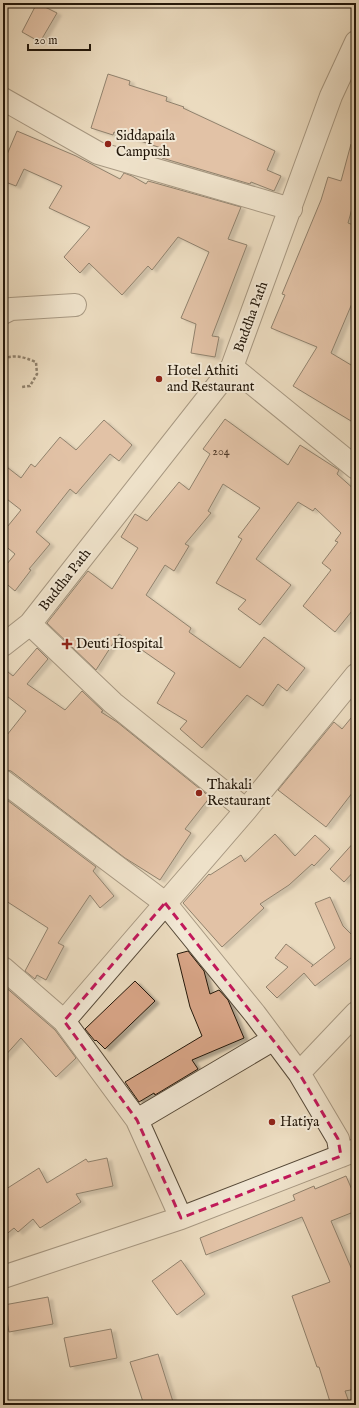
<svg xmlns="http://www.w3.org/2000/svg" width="359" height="1408" viewBox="0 0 359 1408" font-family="'IM FELL English',serif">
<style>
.building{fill:#d8a587;stroke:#23170a;filter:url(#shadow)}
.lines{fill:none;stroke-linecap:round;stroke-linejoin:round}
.minor-casing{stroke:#554837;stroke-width:24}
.path{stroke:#23170a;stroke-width:2.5;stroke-dasharray:3 2;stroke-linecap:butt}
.minor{stroke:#f2e8d5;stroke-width:22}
.marked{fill:none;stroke:#c2185b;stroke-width:3;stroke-dasharray:8 5;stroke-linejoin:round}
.poi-dot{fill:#8f2418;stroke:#f2e8d5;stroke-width:1.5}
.labels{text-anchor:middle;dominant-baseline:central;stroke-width:4;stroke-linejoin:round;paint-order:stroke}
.number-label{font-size:12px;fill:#503a29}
.poi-label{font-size:14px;fill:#23170a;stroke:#f2e8d5;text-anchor:start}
.street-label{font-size:14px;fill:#23170a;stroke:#f2e8d5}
</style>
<defs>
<filter id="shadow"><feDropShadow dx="4.5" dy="2.5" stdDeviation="1" flood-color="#0004"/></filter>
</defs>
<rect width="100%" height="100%" fill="#ebdbbf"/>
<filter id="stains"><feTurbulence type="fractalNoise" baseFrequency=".005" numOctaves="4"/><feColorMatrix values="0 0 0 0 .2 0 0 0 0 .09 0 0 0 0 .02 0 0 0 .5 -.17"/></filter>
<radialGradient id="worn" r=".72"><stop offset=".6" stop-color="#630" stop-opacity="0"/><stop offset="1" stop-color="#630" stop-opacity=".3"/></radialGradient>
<path class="building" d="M37,3L57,13L40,42L22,32Z
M108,74L130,81L129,85L167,97L166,101L184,107L183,108L275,151L267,170L281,176L274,191L251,182L250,184L162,158L167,150L114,132L113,135L91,128Z
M17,131L76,156L120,179L124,173L132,176L146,184L148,181L241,207L228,239L247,245L212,336L219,337L215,357L191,353L196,324L181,318L209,252L178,237L152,270L148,266L122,295L89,263L80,273L64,257L90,227L49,208L62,186L24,169L16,186L3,181V164Z
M351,144L356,145V194L348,223L356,226V294L331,353L356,368V424L293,386L317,347L271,328L285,295L282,294L321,200L328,177L341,181Z
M225,419L288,465L300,445L339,470L337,474L356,491V606L335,632L303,606L331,570L322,563L338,542L335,541L341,533L315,508L313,511L298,502L256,559L291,585L260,625L238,609L246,600L216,583L242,539L238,537L260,508L223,484L208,511L211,513L185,544L189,546L174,571L165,565L146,595L191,628L189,632L240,668L264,637L305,668L287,691L278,684L263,706L247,695L202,748L180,729L187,721L157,703L175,673L119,634L96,670L47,623L88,571L112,589L138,548L121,537L135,514L147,521L179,482L189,490L210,454L203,449Z
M104,420L132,445L119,461L110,454L76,494L70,489L36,532L50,544L29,569L31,570L15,591L3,581V569L15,554L3,544V532L21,510L3,496V464L21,478L31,464L35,467L60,437L76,450Z
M37,648L48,659L27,684L65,710L82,691L103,711L101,712L117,722L210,797L185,829L191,833L160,880L125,858L11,771L3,769V740L26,711L3,693V668L13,676Z
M356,712V788L326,827L278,790L334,722L342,729Z
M3,797L96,867L93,871L114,896L100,908L90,895L58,943L64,946L46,980L37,975L35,979L25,971L48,928L3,899Z
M275,834L295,856L315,835L330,849L314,866L312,864L289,885L260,904L264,908L222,947L183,903L209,874L210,875L241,855L245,862Z
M356,840V869L344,882L330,869Z
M330,897L343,926L356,939V954L315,986L304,973L277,998L266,987L288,967L275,958L286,944L313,965L311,967L335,948L315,903Z
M188,951L204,971L210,994L219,990L228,1000L244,1038L192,1060L198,1069L155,1095L154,1093L139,1102L125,1082L202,1036L190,1007L177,954Z
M135,981L155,1001L105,1049L96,1040L95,1041L85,1029Z
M3,985L55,1030L76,1058L56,1077L21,1038L3,1058Z
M107,1158L113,1186L76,1194L81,1202L40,1228L33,1219L18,1232L14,1228L3,1237V1191L39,1168L47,1183L86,1159L88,1162Z
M346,1176L356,1199V1211L331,1221L356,1279V1389L345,1391L350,1405H331L319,1367H317L292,1296L330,1282L302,1217L206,1255L200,1238L295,1200L293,1195L314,1186L315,1189Z
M181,1260L205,1294L177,1315L152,1281Z
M48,1297L53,1324L9,1332L4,1305Z
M111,1329L117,1358L70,1367L64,1338Z
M158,1354L174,1405H144L130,1362Z"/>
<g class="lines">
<g class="minor-casing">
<path id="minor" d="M3,99L98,153L291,209
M3,313L11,309L75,305
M232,367L356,468
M30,624L113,703L246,810
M3,645L30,624L232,367L331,96L356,42
M3,781L165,903L255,1014L299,1073L338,1139L341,1156
M3,968L64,1021L137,1120L181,1218
M64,1021L246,810L356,675
M299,1073L356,1013
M137,1120L274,1039
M3,1277L181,1218L356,1150"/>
</g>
<path class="path" d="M3,359C16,354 23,357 36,362L37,374L30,386L22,387"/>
<use href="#minor" class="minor"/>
</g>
<path d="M0 0H359V1408H0ZM165,903L299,1073L338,1139L341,1156L181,1218L137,1120L64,1021Z" fill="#ebdbbf" fill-opacity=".55" fill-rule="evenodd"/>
<path class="marked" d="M165,903L299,1073L338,1139L341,1156L181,1218L137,1120L64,1021Z"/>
<g class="poi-dot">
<circle cx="108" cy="144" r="4"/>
<circle cx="159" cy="379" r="4"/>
<path d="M65 638h4v4h4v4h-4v4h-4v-4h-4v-4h4z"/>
<circle cx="199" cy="793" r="4"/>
<circle cx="272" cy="1122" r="4"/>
</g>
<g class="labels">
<g class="number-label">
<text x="221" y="451">204</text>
</g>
<g class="poi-label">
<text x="116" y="136">Siddapaila<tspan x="116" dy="16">Campush</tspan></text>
<text x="167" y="371">Hotel Athiti<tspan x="167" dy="16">and Restaurant</tspan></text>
<text x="76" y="644">Deuti Hospital</text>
<text x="207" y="785">Thakali<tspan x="207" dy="16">Restaurant</tspan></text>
<text x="280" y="1122">Hatiya</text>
</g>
<g class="street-label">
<text transform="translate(251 317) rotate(-70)">Buddha Path</text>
<text transform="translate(65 580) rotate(-52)">Buddha Path</text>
</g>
</g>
<rect width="359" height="1408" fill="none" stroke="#ebdbbf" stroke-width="16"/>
<rect x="4" y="4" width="351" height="1400" fill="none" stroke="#23170a" stroke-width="2"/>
<rect x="8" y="8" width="343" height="1392" fill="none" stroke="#23170a"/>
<path d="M28 44v6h62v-6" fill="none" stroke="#23170a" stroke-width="2"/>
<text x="34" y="44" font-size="12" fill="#23170a" stroke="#f2e8d5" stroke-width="3" paint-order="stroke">20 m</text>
<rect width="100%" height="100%" filter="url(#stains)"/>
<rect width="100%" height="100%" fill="url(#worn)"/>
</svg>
